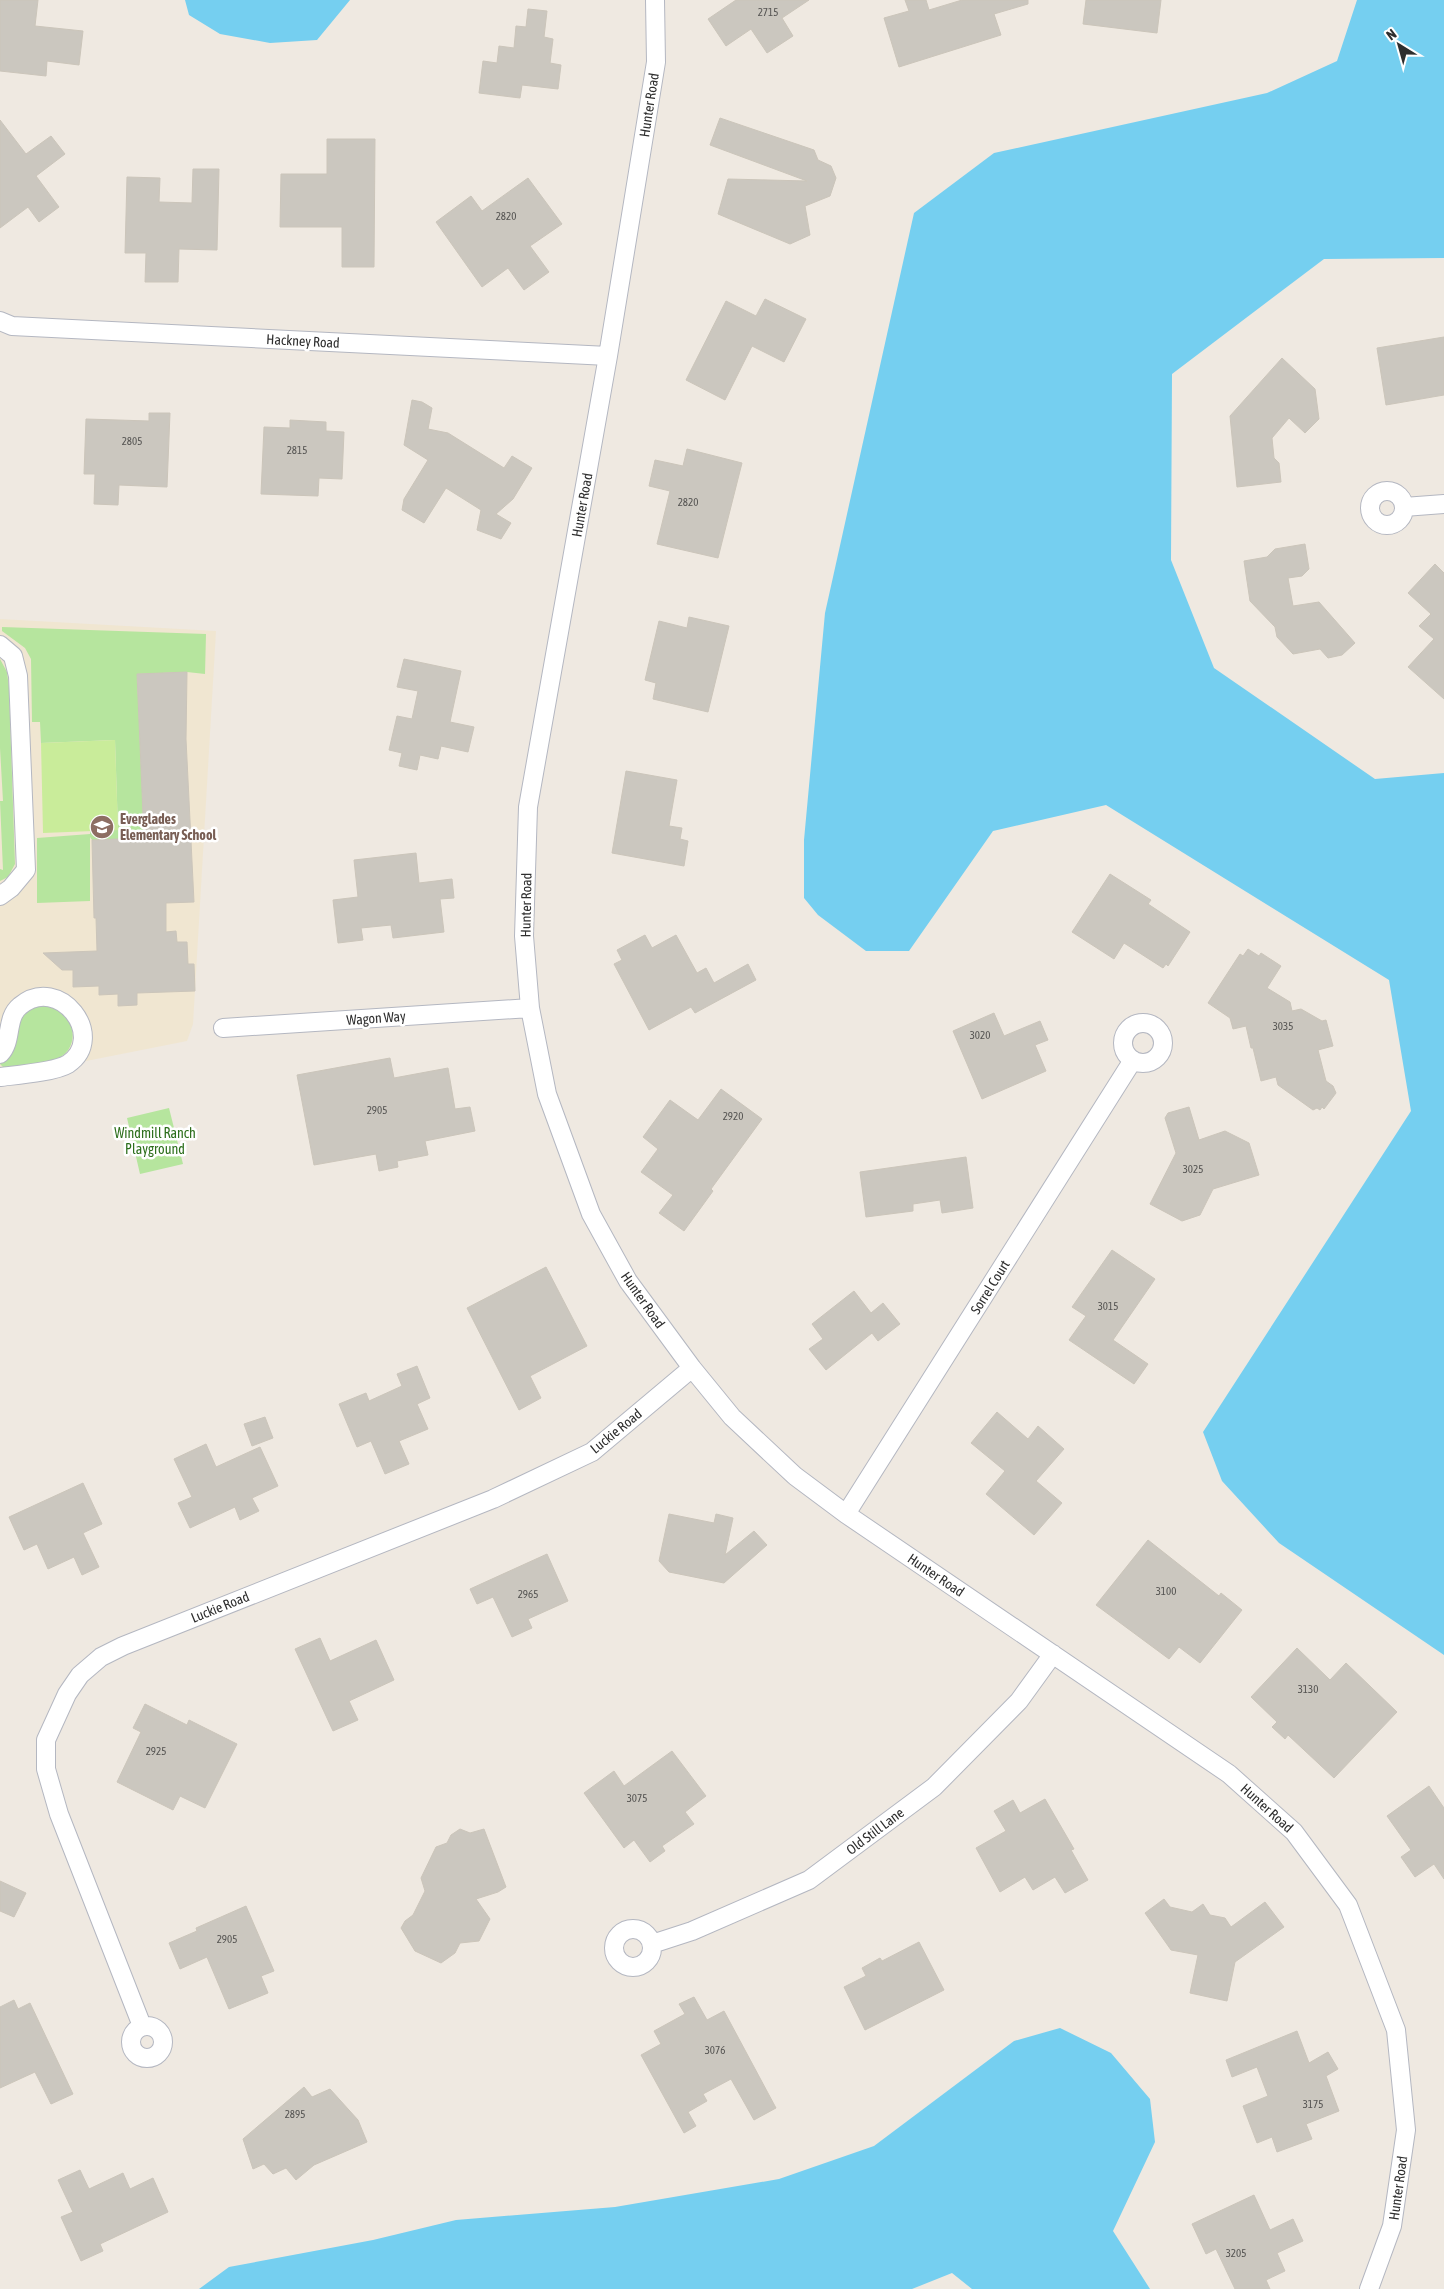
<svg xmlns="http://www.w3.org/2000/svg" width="1444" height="2289" viewBox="0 0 1444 2289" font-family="'Asap Condensed',sans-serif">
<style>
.education{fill:#f0e6d1}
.green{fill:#b6e59e}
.pitch{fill:#c9ec9a}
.water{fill:#75cff0}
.building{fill:#cbc7bf;stroke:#cbc5ba}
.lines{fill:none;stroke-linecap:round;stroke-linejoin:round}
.minor-casing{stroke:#b4b7c1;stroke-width:20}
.minor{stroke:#fff;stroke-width:18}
.labels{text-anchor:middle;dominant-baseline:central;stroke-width:5;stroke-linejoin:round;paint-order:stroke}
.number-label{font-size:11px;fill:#555452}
.street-label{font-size:14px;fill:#2e2e2e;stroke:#fff}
.education-label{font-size:14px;font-weight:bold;fill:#785e54;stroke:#fff;text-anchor:start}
.park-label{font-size:14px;fill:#2c6e1b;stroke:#fff}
</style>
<rect width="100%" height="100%" fill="#efe9e1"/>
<path class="education" d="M0,619L216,631L193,1024L187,1041L66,1065L0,1074Z"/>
<path class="green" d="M2,627L206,634L205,674L187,672L137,674L144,836L135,839L92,840L90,837V901L37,903V838L90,834V831L118,830L115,740L41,743L40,722H32L31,659L25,648L2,631Z
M0,659L7,672L9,688L15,864L8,877L0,881V869L3,870L0,801H3L0,748Z
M45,1004C51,1006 59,1008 63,1012C78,1027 76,1052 55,1060C43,1065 17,1066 4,1068L0,1064C4,1059 10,1053 12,1047C20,1026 17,1008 45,1004Z
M169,1108L183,1164L140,1174L127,1118Z"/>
<path class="pitch" d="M115,740L118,830L43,833L41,743Z"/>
<path class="water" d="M185,0H350L317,40L270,43L220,34L189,15Z
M1357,0H1444V258L1324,259L1172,374L1171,560L1214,668L1375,779L1444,773V1655L1279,1543L1222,1481L1203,1432L1411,1111L1389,980L1106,805L993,831L909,951H866L818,915L804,898V840L825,613L914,213L994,153L1267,93L1337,61Z
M1060,2028L1111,2053L1150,2099L1155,2142L1113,2231L1150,2289H972L952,2273L912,2289H199L229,2267L373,2240L456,2220L615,2207L779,2179L874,2146L1014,2041Z"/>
<path class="building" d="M0,0H38L35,26L83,31L79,65L47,61L46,76L0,71Z
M736,0H809L782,18L793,36L767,53L751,29L726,46L708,19Z
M905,0H926L929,10L962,0H1028V4L994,14L1001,35L899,67L884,18L909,11Z
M1086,0H1161L1157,33L1083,24Z
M528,9L547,11L544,37L553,39L550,63L561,65L558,89L522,85L520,98L479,93L483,61L497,63L499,46L514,48L516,26L526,27Z
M720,118L814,150L818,160L831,166L836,178L830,196L805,206L810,235L790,244L718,214L728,179L807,181L710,145Z
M0,120L26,154L51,136L65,154L36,176L59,207L39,222L28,207L0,228Z
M327,139H375L374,267H342V227H280L281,174H327Z
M193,169H219L217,250L179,249L178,282H145L146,253H125L127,177L160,178L159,202L192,203Z
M528,178L562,224L530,246L549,272L524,290L508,268L482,287L436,222L471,196L482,211Z
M765,299L806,319L784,362L752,346L725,400L686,380L726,301L756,316Z
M1444,337V395L1386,405L1377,348Z
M1282,358L1315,389L1319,419L1305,433L1289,418L1272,438L1274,458L1279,463L1281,482L1237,487L1230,416Z
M412,400L422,402L432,408L428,429L448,433L504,468L512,456L532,468L513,499L496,514L511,523L501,539L477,530L481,510L446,488L424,523L402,510L404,499L428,460L404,445Z
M149,413H170L167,487L119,485L118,505L94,504L95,474H84L86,419L149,421Z
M290,420L326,422V431L344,432L342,479L319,478L318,496L261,494L264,427L290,428Z
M687,449L742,463L718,558L657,544L670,491L649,486L655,460L683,466Z
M1305,544L1309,569L1302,576L1288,578L1293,606L1319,602L1355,643L1342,655L1328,658L1320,649L1293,654L1277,637L1275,627L1250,601L1244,561L1267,557L1275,549Z
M1435,564L1444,573V699L1408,667L1434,639L1419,626L1431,614L1408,593Z
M689,617L729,626L708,712L653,699L656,683L645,680L659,621L687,628Z
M404,659L461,671L450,722L474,727L468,752L441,746L438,759L420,755L417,770L399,766L402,753L389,750L397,716L412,719L418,691L397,687Z
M187,672L186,739L194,902L166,903V932L176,931L177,942H187L188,964H194L195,991L137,993V1005L118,1006V994L99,995V986L73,987V970H62L43,953L97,951L96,918H94L92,840L144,838L137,674Z
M626,771L677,780L669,826L682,828L680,839L688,841L684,866L612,853Z
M416,853L419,883L452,879L454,898L440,899L444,932L393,938L391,925L361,928L363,940L338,943L333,900L358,897L354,860Z
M1110,874L1151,900L1148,904L1190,932L1168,966L1166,964L1163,968L1124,943L1114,959L1072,932Z
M645,935L652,948L676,935L697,973L706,968L714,983L748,964L756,980L695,1013L691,1007L649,1030L614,964L622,960L617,950Z
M1248,949L1259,956L1261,953L1281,966L1267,988L1290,1002L1292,1011L1301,1009L1322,1021L1326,1020L1333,1046L1318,1050L1326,1081L1333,1086L1336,1093L1324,1109L1322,1107L1320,1110L1317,1108L1313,1110L1278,1085L1276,1077L1261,1081L1253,1048H1251L1246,1026L1233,1029L1230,1018L1208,1003L1240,954L1243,956Z
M994,1013L1004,1036L1040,1021L1048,1040L1035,1045L1046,1071L982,1099L953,1031Z
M390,1058L394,1078L448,1068L455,1109L470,1107L475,1131L425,1141L428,1155L397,1161L398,1167L379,1171L376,1154L314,1165L297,1075Z
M721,1089L762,1119L711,1189L713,1191L684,1231L659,1213L673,1195L641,1172L658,1149L643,1137L670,1100L698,1120Z
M1189,1107L1199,1140L1225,1131L1249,1143L1259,1175L1213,1189L1200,1215L1182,1221L1150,1204L1176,1153L1165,1118L1168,1113Z
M966,1157L973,1208L942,1213L940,1200L913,1204V1211L866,1217L860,1172Z
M1112,1250L1155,1279L1113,1340L1148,1364L1134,1384L1069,1340L1086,1316L1072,1307Z
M546,1267L587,1346L530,1376L541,1398L519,1410L467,1308Z
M854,1291L871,1313L883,1303L900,1324L878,1341L872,1333L826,1370L809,1349L823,1339L812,1324Z
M417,1366L430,1398L417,1404L428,1429L399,1441L409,1464L385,1474L371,1441L357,1447L339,1404L366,1393L369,1401L402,1386L397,1374Z
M997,1412L1028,1439L1038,1426L1064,1449L1036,1481L1062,1503L1034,1535L986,1494L1005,1471L971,1443Z
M265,1417L273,1438L252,1446L244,1424Z
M206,1444L216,1467L260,1447L278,1486L252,1498L259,1511L240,1520L235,1507L190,1528L178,1503L192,1497L174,1459Z
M83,1483L102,1524L83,1533L99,1567L82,1575L74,1557L48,1569L37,1544L24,1550L9,1517Z
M669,1514L714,1523L716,1514L733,1518L725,1555L754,1531L767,1545L724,1583L669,1572L659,1561Z
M1148,1540L1219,1596L1221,1593L1242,1610L1200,1663L1179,1647L1169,1659L1096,1605Z
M547,1554L568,1601L528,1619L532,1628L512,1637L493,1597L477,1604L470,1589Z
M320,1638L330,1661L376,1640L394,1680L349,1701L358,1720L333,1731L295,1649Z
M1297,1648L1330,1680L1346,1663L1397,1712L1334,1778L1288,1735L1285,1739L1272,1727L1277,1722L1251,1697Z
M145,1704L187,1725L189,1720L237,1744L205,1808L180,1796L173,1810L117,1782L141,1732L133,1728Z
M672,1751L706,1796L685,1812L694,1824L662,1846L665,1851L650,1862L634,1840L624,1848L584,1793L614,1771L624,1786Z
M1429,1786L1444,1808V1879L1434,1864L1415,1877L1401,1857L1411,1850L1387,1816Z
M1045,1799L1074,1849L1071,1850L1088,1880L1065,1893L1055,1877L1033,1890L1025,1877L1000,1892L976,1848L1006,1831L994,1811L1013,1800L1020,1813Z
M460,1829L470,1833L484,1829L506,1887L498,1892L476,1899L490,1919L479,1941L460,1943L455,1953L441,1963L415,1951L401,1928L405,1921L413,1915L425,1891L421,1878L436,1847L447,1843L451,1835Z
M0,1881L26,1893L14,1917L0,1911Z
M1164,1899L1170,1907L1192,1912L1203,1904L1210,1915L1225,1918L1231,1927L1265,1902L1284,1927L1235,1962L1227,2001L1190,1993L1198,1955L1171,1950L1145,1913Z
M246,1906L274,1971L261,1976L268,1993L229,2009L207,1957L180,1969L169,1943L197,1931L196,1928Z
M919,1942L944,1990L865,2030L844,1987L866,1976L862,1968L880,1958L882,1961Z
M694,1997L707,2020L724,2011L776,2108L754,2120L731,2079L703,2094L707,2101L688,2112L696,2126L684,2133L641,2055L661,2044L654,2031L685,2014L679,2004Z
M14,2000L18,2009L30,2003L73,2094L51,2104L35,2072L0,2088V2007Z
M1297,2031L1309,2063L1328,2052L1338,2069L1326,2076L1339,2111L1306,2124L1312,2139L1277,2152L1272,2137L1257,2143L1243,2106L1268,2096L1257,2067L1232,2077L1226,2060Z
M304,2087L312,2097L330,2089L358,2120L367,2142L314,2165L296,2180L286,2168L273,2174L264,2164L253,2169L243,2139Z
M80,2170L89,2189L123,2173L130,2189L153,2178L168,2212L100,2244L103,2251L81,2261L61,2217L73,2212L58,2180Z
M1254,2195L1270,2230L1293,2219L1303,2241L1277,2253L1285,2271L1266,2280L1270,2289H1235L1216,2249L1206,2254L1192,2224Z"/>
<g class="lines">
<g class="minor-casing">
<path id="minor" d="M655,0L656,62L608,356L528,807L524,936L530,1008L547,1094L591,1214L628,1281L692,1368L732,1417L795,1476L846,1514L1229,1774L1294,1832L1348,1905L1396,2030L1406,2130L1392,2226L1369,2289
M0,321L12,326L608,356
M1370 508a17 17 0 1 1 34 0a17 17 0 1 1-34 0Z
M1404,507L1444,504
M0,645L13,656L18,676L26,870L11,888L0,896
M1123 1043a20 20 0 1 1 40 0a20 20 0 1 1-40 0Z
M223,1028L530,1008
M0,1054C13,1041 5,1018 20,1006C59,973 108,1037 68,1064C55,1072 16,1075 0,1077
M846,1514L1133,1060
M614 1948a19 19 0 1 1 38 0a19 19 0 1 1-38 0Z
M652,1944L692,1931L809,1880L934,1787L1019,1701L1053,1654
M131 2042a16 16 0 1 1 32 0a16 16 0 1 1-32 0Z
M142,2026L59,1814L46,1769V1740L67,1694L80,1675L101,1657L123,1646L493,1499L592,1452L692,1368"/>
</g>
<use href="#minor" class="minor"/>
</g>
<defs>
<g id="school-disc" transform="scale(1.25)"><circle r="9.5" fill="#8d6e63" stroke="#fff"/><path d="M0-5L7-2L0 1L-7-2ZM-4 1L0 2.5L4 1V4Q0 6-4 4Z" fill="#fff"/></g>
</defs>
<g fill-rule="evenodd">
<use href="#school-disc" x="102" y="827"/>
</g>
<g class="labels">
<g class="number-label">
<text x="768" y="12">2715</text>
<text x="506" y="216">2820</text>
<text x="132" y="441">2805</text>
<text x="297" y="450">2815</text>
<text x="688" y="502">2820</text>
<text x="1283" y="1026">3035</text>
<text x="980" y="1035">3020</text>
<text x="377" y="1110">2905</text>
<text x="733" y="1116">2920</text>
<text x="1193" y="1169">3025</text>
<text x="1108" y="1306">3015</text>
<text x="1166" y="1591">3100</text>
<text x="528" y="1594">2965</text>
<text x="1308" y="1689">3130</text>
<text x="156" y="1751">2925</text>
<text x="637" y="1798">3075</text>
<text x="227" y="1939">2905</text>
<text x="715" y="2050">3076</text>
<text x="1313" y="2104">3175</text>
<text x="295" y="2114">2895</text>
<text x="1236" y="2253">3205</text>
</g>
<g class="street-label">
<text transform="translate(649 105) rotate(-81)">Hunter Road</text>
<text transform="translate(303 341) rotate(3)">Hackney Road</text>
<text transform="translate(582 505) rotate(-80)">Hunter Road</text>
<text transform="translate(526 905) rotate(-89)">Hunter Road</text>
<text transform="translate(376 1018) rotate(-4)">Wagon Way</text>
<text transform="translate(990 1287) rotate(-58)">Sorrel Court</text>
<text transform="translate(643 1300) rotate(55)">Hunter Road</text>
<text transform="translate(616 1431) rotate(-39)">Luckie Road</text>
<text transform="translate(936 1575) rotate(34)">Hunter Road</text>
<text transform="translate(220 1607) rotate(-22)">Luckie Road</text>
<text transform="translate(1267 1808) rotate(42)">Hunter Road</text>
<text transform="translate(875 1831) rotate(-37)">Old Still Lane</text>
<text transform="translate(1398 2188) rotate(-82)">Hunter Road</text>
</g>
<g class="education-label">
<text x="120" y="819">Everglades<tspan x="120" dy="16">Elementary School</tspan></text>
</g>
<g class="park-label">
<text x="155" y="1133">Windmill Ranch<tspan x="155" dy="16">Playground</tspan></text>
</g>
</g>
<g transform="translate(1399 45) rotate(323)" stroke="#ffffff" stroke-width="4" paint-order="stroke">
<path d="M0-4L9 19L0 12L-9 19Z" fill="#2e2e2e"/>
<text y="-8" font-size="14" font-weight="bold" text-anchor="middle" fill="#2e2e2e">N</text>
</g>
</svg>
